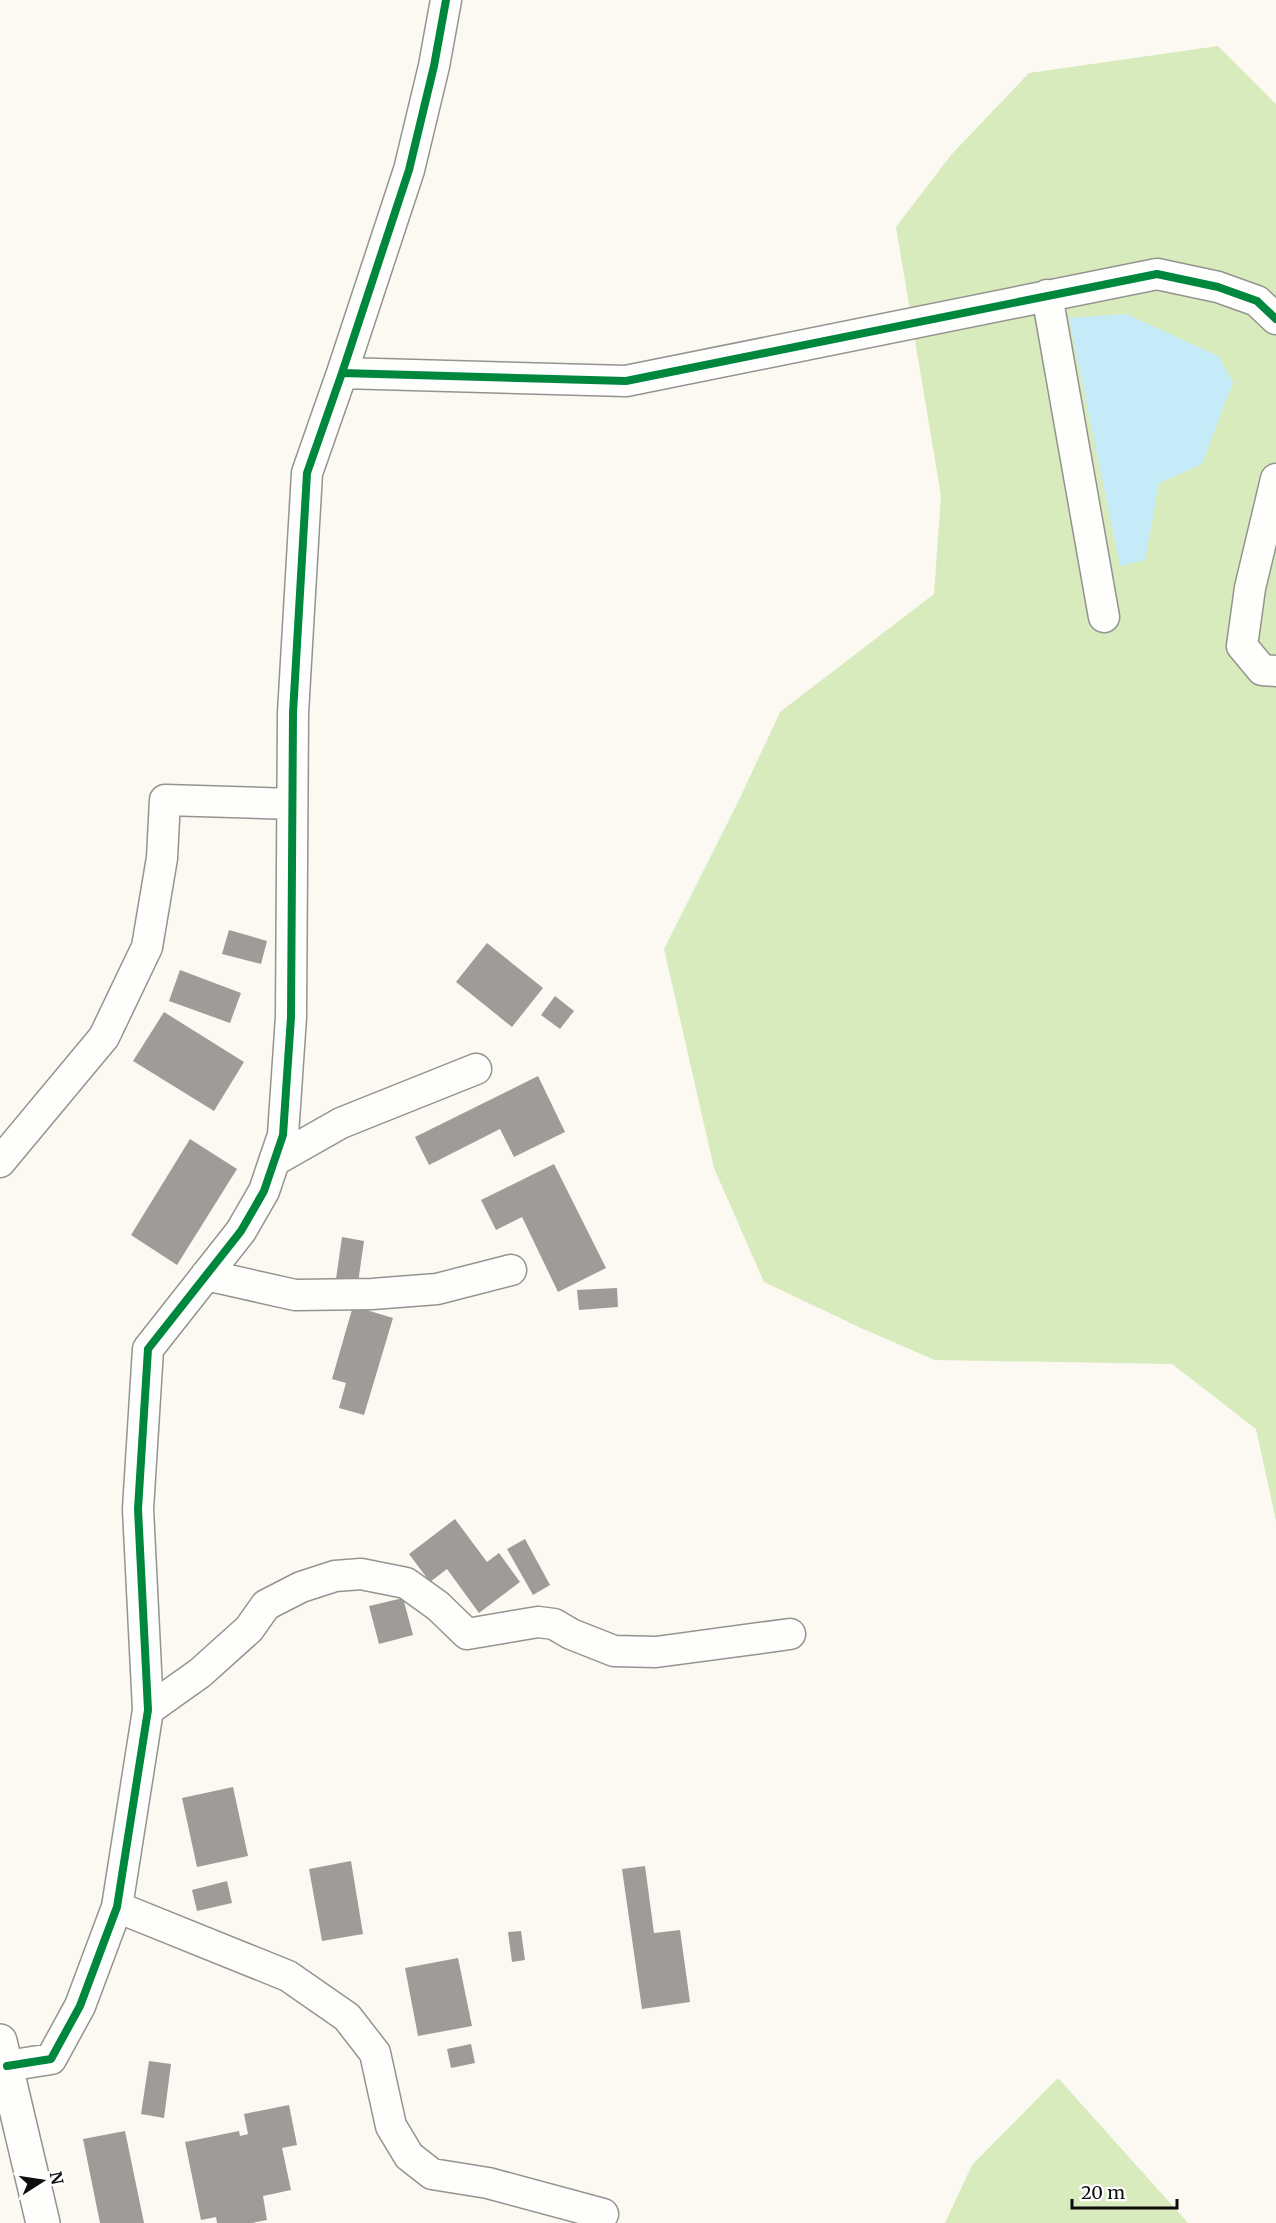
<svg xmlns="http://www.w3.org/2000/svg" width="1276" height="2223" viewBox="0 0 1276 2223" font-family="Merriweather,serif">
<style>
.forest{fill:#d7ebbd}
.water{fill:#c5eaf8}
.building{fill:#9e9c98}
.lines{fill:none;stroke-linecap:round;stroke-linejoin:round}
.minor-casing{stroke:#949390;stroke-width:33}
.tertiary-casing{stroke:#949390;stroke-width:36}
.minor{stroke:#fefefd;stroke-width:30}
.tertiary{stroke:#fefefd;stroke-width:33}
.cycleway-casing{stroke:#fff;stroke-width:11}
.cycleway{stroke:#00873e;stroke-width:8}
</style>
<rect width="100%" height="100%" fill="#fbf9f2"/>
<path class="forest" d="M1218,46L1276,104V1521L1256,1429L1172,1364L935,1360L861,1328L764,1282L714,1168L664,949L739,800L780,712L934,594L941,496L896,227L951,155L1029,73Z
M1058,2078L1188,2223H945L972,2165Z"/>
<path class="water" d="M1126,314L1218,356L1233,382L1202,464L1159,483L1145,560L1120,566L1069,318Z"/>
<path class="building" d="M229,930L267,941L261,964L222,954Z
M487,943L543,988L512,1027L456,982Z
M180,970L241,993L230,1023L169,1001Z
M555,996L574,1011L560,1029L541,1015Z
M164,1012L244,1062L214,1111L133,1061Z
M538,1076L565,1132L514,1157L500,1129L429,1165L415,1137Z
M190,1139L237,1169L177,1265L131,1235Z
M554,1164L606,1268L558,1292L522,1217L496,1230L481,1200Z
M342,1237L364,1241L358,1283L336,1279Z
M617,1288L618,1307L579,1310L577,1290Z
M353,1306L393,1318L364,1415L339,1408L346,1383L332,1379Z
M455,1519L487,1562L499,1553L520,1582L479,1613L447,1569L430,1582L409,1554Z
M525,1539L550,1585L533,1595L507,1549Z
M403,1598L413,1635L379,1644L369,1606Z
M233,1787L248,1856L197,1867L182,1798Z
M351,1861L363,1934L322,1941L309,1869Z
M645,1866L654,1933L680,1930L690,2002L642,2009L622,1869Z
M227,1881L232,1903L197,1911L192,1890Z
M521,1931L525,1960L512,1962L508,1932Z
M458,1958L472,2026L418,2036L405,1968Z
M471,2044L475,2063L451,2068L447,2049Z
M149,2061L171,2064L164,2118L141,2114Z
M289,2105L297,2145L282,2148L291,2190L263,2196L267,2220L252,2223H217L216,2217L201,2220L185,2142L239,2131L240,2136L248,2134L244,2114Z
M125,2131L144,2223H100L83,2139Z"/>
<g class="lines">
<g class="minor-casing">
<path id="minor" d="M1047,295L1104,617
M342,373L626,381L1157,274L1218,287L1257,301L1276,319
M1276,479L1250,588L1242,646L1262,670L1276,671
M274,1161L341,1123L476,1069
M0,1162L104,1037L147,947L162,858L165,800L292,804
M206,1275L295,1295L372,1294L437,1289L511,1270
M148,1710L200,1673L249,1629L266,1605L301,1587L335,1576L361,1574L406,1583L438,1606L467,1634L538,1622L554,1624L571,1634L614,1651L656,1652L790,1634
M117,1907L288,1976L347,2017L375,2053L391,2126L409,2156L432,2174L488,2183L603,2214
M7,2066L51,2059L80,2006L117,1907L148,1710L138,1509L148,1349L241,1231L264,1191L283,1135L291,1017L293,713L307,473L342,373L409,170L434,66L446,0"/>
</g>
<g class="tertiary-casing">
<path id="tertiary" d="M0,2041L43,2223"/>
</g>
<use href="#minor" class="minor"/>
<use href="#tertiary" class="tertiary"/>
<g class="cycleway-casing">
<path id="cycleway" d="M342,373L626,381L1157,274L1218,287L1257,301L1276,319
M7,2066L51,2059L80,2006L117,1907L148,1710L138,1509L148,1349L241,1231L264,1191L283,1135L291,1017L293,713L307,473L342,373L409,170L434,66L446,0"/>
</g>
<use href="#cycleway" class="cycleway"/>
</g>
<g transform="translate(42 2181) rotate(78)" stroke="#ffffff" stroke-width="4.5" paint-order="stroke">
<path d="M0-4.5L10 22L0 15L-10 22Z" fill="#0d0d0d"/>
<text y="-9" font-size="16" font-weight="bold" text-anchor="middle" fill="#0d0d0d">N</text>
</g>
<path d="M1072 2199v9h105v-9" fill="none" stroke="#0d0d0d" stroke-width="3"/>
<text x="1081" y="2199" font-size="18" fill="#0d0d0d" stroke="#ffffff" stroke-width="4.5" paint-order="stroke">20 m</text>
</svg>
